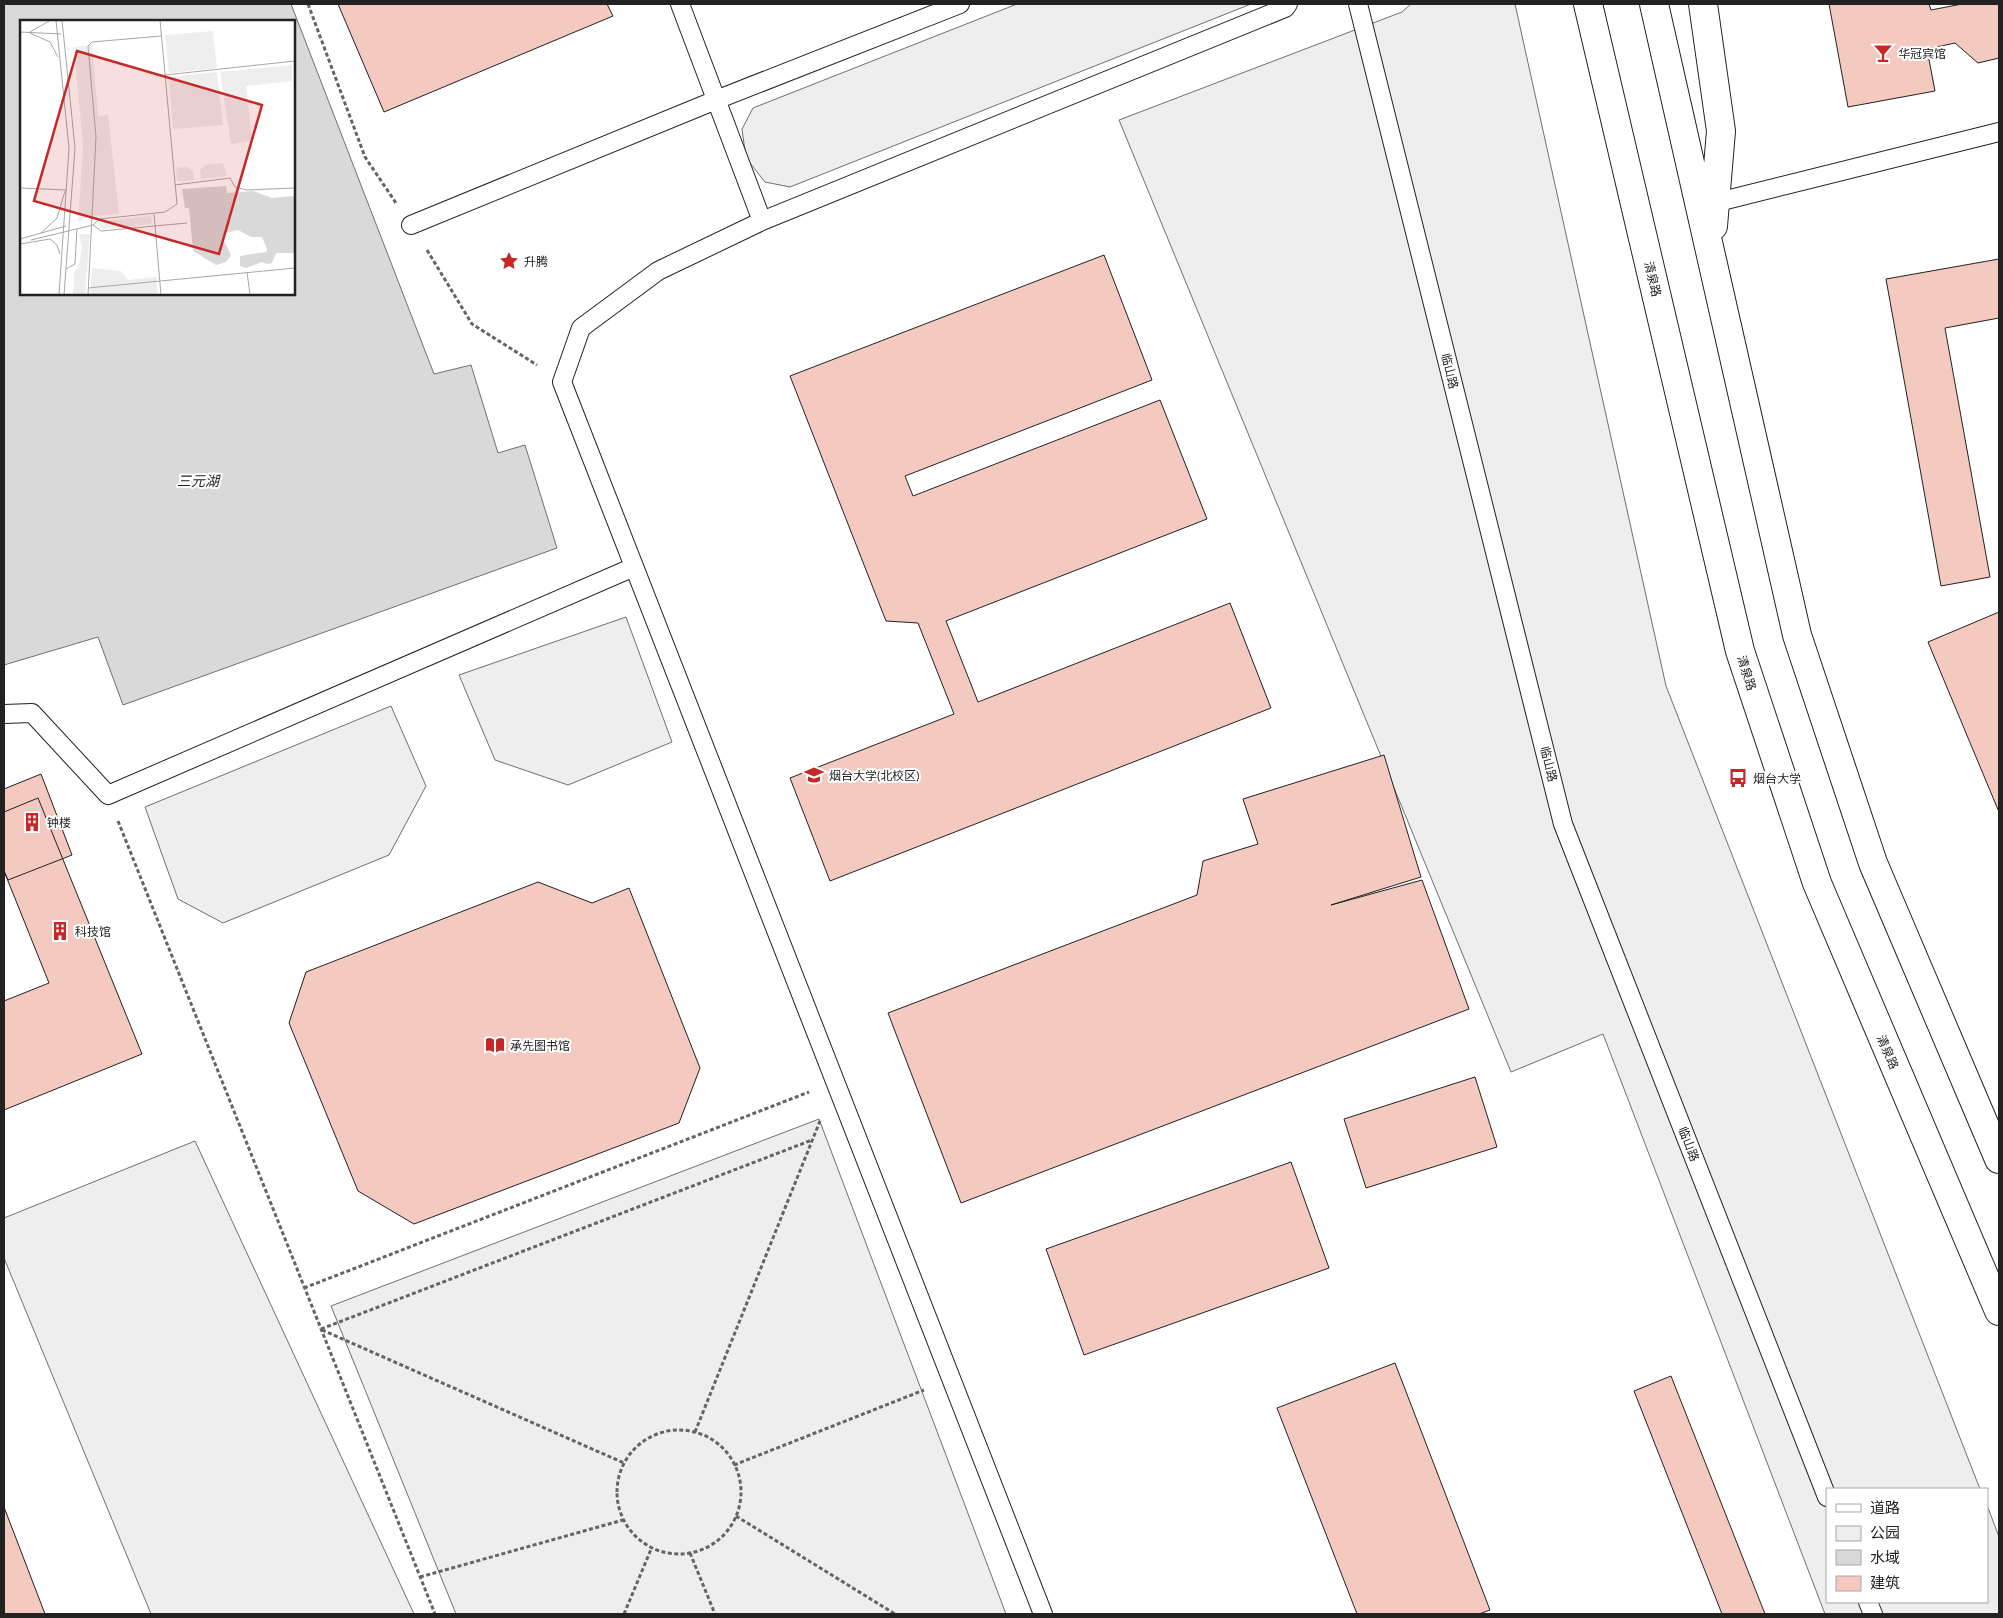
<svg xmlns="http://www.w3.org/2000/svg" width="2003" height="1618" viewBox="0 0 2003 1618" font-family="Lato,'Noto Sans SC',sans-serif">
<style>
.green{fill:#eee;stroke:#6f6f6f}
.water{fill:#d9d9d9;stroke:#6f6f6f;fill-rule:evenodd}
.building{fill:#f3c9c0;stroke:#222}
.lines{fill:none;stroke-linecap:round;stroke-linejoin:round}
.service-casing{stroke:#222;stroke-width:20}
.secondary-casing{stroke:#222;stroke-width:30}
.path{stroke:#646464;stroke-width:3;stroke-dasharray:4 2.5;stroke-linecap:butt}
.service{stroke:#fff;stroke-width:18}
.secondary{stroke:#fff;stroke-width:28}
.labels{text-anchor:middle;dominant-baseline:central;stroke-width:4;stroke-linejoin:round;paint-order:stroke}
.poi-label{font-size:12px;fill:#222;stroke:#fff;text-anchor:start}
.street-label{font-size:12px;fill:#222;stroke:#fff}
.water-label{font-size:14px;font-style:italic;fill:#222;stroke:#fff}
.inset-road{fill:none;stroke:#a7a7a7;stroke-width:1}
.view{fill:#c62828;fill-opacity:0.15;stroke:#c62828;stroke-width:2.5}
.inset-edge{fill:none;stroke:#222;stroke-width:2.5}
</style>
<rect width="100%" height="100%" fill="#fff"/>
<path class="green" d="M1017,4H1251L790,187L765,182L746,158L742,129L753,108Z
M1411,4H1515L1666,686L1980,1489H1827V1602H1987V1505L1999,1537V1614H1825L1603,1034L1511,1072L1119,120L1402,12Z
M626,617L672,742L568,785L495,760L459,675Z
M391,706L426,786L389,855L223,923L178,899L145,807Z
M819,1119L1006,1614H456L331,1306Z
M195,1141L414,1614H151L4,1258V1218Z"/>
<path class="water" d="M4,4H291L434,374L471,365L498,453L525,445L557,548L123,705L98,637L4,665ZM21,21H294V294H21Z"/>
<path class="building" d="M338,4H607L613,16L384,112Z
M1829,4H1929L1931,10L1962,4H1999V58L1978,63L1955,43L1927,49L1935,91L1848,107Z
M1104,255L1152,380L905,476L913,496L1160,400L1207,519L946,621L978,702L1230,603L1271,708L830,881L790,778L954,714L918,623L886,621L790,376Z
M1999,259V318L1945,328L1990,577L1941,586L1886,279Z
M1999,612V812L1928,642Z
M1384,755L1421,877L1331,905L1422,880L1469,1009L961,1203L888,1013L1197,895L1203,861L1258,844L1243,799Z
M41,774L72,855L8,880L4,871V789Z
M38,798L142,1054L4,1110V1001L49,983L4,871V812Z
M538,882L592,903L629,888L700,1068L679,1123L414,1224L358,1191L289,1023L306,972Z
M1475,1077L1497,1147L1366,1188L1344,1119Z
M1291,1162L1329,1268L1084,1355L1046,1249Z
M1395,1363L1490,1610L1479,1614H1357L1277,1408Z
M1671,1376L1765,1614H1722L1634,1391Z
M4,1507L45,1614H4Z"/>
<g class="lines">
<g class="service-casing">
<path id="service" d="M680,4L762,221
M1358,4L1563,824L1827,1497
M1706,205L1999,132
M411,225L716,100L960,4
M4,714L32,713L108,795L634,567
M1868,1602L1873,1614
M1043,1614L562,382L581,328L658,271L762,221L1285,8L1288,4"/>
</g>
<g class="secondary-casing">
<path id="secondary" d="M1588,4L1740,651L1817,883L1999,1311
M1654,4L1797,635L1873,863L1999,1159
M1703,4L1721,131L1713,226"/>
</g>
<path class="path" d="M308,4L365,157L396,203
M427,250L472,324L537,365
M118,821L435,1614
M304,1288L809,1092
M321,1329L812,1140
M322,1330L624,1463
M617 1492a62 62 0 1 1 124 0a62 62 0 1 1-124 0Z
M695,1432L820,1121
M734,1465L924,1390
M736,1516L895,1614
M690,1553L715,1614
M420,1577L623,1520
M624,1614L652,1547"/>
<use href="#service" class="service"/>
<use href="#secondary" class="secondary"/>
</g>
<defs>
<g id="bar-bare" transform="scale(1.5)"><path d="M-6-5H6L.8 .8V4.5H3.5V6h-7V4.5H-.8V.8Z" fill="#c62828" stroke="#fff" stroke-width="2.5" paint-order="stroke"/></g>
<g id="sight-bare" transform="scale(1.5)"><path d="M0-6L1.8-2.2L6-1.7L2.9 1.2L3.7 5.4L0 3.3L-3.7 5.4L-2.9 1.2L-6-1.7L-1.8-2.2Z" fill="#c62828" stroke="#fff" stroke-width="2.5" paint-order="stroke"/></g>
<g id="university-bare" transform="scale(1.5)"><path d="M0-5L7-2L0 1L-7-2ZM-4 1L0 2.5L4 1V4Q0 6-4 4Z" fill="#c62828" stroke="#fff" stroke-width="2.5" paint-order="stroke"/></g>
<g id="bus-bare" transform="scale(1.5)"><path d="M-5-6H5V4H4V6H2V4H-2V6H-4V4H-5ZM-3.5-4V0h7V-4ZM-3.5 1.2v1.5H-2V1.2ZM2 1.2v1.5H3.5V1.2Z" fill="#c62828" stroke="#fff" stroke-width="2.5" paint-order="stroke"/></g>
<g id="building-bare" transform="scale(1.5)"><path d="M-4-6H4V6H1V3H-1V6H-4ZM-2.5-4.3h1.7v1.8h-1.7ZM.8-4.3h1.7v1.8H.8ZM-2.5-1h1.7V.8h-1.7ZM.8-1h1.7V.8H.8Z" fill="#c62828" stroke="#fff" stroke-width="2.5" paint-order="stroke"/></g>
<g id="library-bare" transform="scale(1.5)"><path d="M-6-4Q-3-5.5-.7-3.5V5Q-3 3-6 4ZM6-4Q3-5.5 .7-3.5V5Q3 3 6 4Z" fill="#c62828" stroke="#fff" stroke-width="2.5" paint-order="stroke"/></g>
</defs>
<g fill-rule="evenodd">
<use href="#bar-bare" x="1883" y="53"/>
<use href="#sight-bare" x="509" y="261"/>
<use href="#university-bare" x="814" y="775"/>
<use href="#bus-bare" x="1738" y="778"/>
<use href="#building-bare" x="32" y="822"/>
<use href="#building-bare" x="60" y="931"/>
<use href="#library-bare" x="495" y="1045"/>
</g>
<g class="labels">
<g class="poi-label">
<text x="1898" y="53">华冠宾馆</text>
<text x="524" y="261">升腾</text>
<text x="829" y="775">烟台大学(北校区)</text>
<text x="1753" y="778">烟台大学</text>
<text x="47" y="822">钟楼</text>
<text x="75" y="931">科技馆</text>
<text x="510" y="1045">承先图书馆</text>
</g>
<g class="street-label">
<text transform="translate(1653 279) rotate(77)">清泉路</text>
<text transform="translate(1450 371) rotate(76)">临山路</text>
<text transform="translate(1747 673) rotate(72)">清泉路</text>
<text transform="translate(1549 764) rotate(76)">临山路</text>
<text transform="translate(1888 1052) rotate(67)">清泉路</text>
<text transform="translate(1689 1144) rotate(69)">临山路</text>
</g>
<g class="water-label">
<text x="198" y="480">三元湖</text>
</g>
</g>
<g transform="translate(20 20)">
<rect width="275" height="275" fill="#fff"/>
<path d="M193,11L197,48L149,53L145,15ZM72,25L78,96L88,95L99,194L70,196L58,202L63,127L54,27ZM272,45V61L226,66L232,121L211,124L200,52ZM197,52L203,105L153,109L149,57ZM203,143L207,156L181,159L180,150L186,145ZM167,147L173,151L174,160L157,161L156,148ZM131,196L132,204L82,209L79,205L81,201ZM59,214H70L65,275H53L54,253L59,245L62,227ZM72,248L101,251L108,260L136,257L138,274L70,275Z" fill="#eee"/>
<path d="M206,166L207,173L233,171L252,178L275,176L274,233H256L252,243L247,244L242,242L226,248L220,246V236L246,232L247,229L242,217H231L218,210L205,213L203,219L211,235L206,242L196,245L173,231L169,188H165L162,169Z" fill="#d9d9d9"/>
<path class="inset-road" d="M36,0L49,128L39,275M42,0L55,128L44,275M0,12L41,14M10,12L31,0M10,13L30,22L38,37M145,55L275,41M155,165L210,158L215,167L227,170L275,168M0,168L47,170M134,194L141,275M73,205L81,211L167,203M21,213L37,198L45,171M0,219L46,206M11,220L73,205L80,199L145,192L157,184L140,0M0,224L30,219L37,225L40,234M46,249L55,244L57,209M227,252L230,275M68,268L275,248M68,275L76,117L68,26L72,22L141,16"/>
<path class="view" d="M57,31L242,85L199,234L14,181Z"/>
<rect width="275" height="275" class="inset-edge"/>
</g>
<rect width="2003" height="1618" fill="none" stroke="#222222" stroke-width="10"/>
<rect x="1826" y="1488" width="162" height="115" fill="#ffffff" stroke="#a7a7a7"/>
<rect x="1836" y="1504" width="25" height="8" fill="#ffffff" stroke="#a7a7a7"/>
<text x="1870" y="1513" font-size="15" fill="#222222">道路</text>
<rect x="1836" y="1526" width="25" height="15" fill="#eeeeee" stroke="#a7a7a7"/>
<text x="1870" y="1538" font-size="15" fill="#222222">公园</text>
<rect x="1836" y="1550" width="25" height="15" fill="#d9d9d9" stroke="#a7a7a7"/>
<text x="1870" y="1563" font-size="15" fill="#222222">水域</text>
<rect x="1836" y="1576" width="25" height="15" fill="#f3c9c0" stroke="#a7a7a7"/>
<text x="1870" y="1588" font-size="15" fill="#222222">建筑</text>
</svg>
